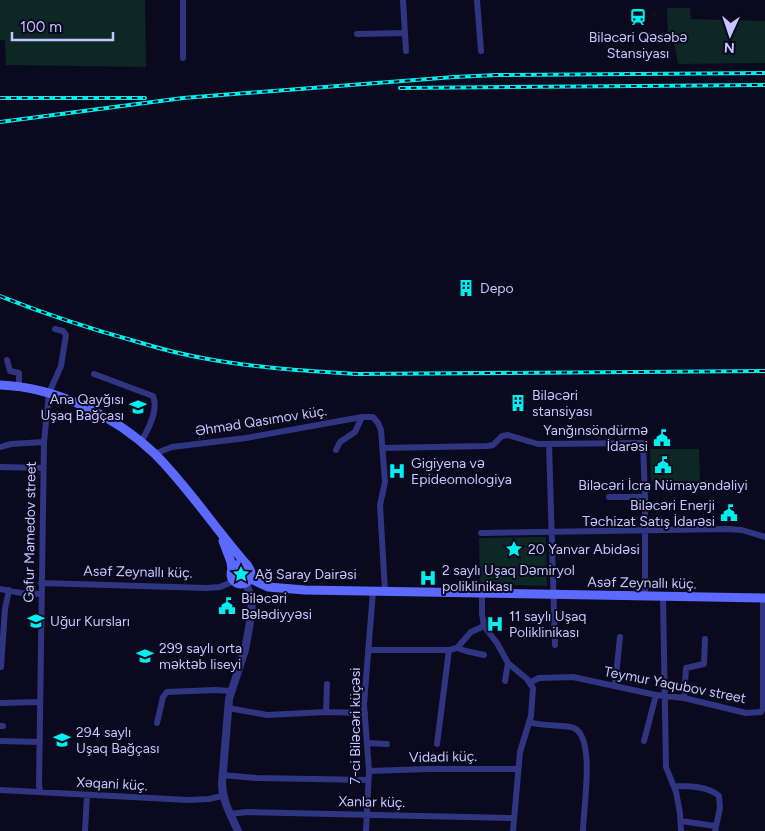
<svg xmlns="http://www.w3.org/2000/svg" width="765" height="831" viewBox="0 0 765 831" font-family="Figtree,sans-serif">
<style>
.green{fill:#0c2724}
.lines{fill:none;stroke-linecap:round;stroke-linejoin:round}
.minor{stroke:#303581;stroke-width:6}
.tertiary{stroke:#303581;stroke-width:8}
.secondary{stroke:#5c69ff;stroke-width:9}
.rail-casing{stroke:#00f0f0;stroke-width:4}
.rail{stroke:#0b091d;stroke-width:2;stroke-dasharray:5.5;stroke-linecap:butt}
.labels{text-anchor:middle;dominant-baseline:central;stroke-width:4;stroke-linejoin:round;paint-order:stroke}
.poi-label{font-size:14px;fill:#c6c5ff;stroke:#0b091d;text-anchor:start}
.street-label{font-size:14px;fill:#c6c5ff;stroke:#0b091d}
</style>
<rect width="100%" height="100%" fill="#0b091d"/>
<path class="green" d="M0,0H145L146,67L6,65L5,40H0Z
M667,8H690L691,19L765,21V63L678,64L675,47L668,37Z
M650,449H699L700,481H651Z
M546,537L547,586L480,584L479,538Z"/>
<g class="lines">
<path class="minor" d="M403,0L406,51
M477,0L481,51
M357,34L404,33
M183,58V0
M7,360L10,371L19,373V387
M94,374L153,396C159,410 148,430 141,442
M549,444L555,645
M0,447L11,444L44,442
M382,448L487,446L493,445L502,436L508,435L538,444L643,443L645,497V596
M336,450L340,442L355,432L362,417
M154,454L172,447L246,438L362,417H373L378,423L381,430L385,482L380,505L385,591
M0,467L43,468
M609,497H645
M481,533L727,529L742,530L765,537
M41,583L207,588L220,587L234,581
M0,589L21,593L41,594
M482,593V614L484,626L497,643L508,663L527,679L533,688L531,716L520,752L513,831
M663,597L666,767L676,792L680,813L681,831
M457,648L466,651L484,655
M368,650H449L457,648L471,632L484,626
M1,667L5,609L9,590
M505,681L508,663
M531,682L539,678L573,677L656,695L684,698L746,713L761,712L763,708V598
M615,685L620,637
M684,698L686,668L704,664L705,639
M0,703L40,702
M228,708L267,715L326,712L365,713
M326,712L327,684
M529,722C542,727 566,724 574,728C596,738 583,810 583,831
M157,723L163,697L167,692L215,690L231,691
M0,726H3
M0,741L40,742
M644,741L656,695
M367,743L387,744
M437,744L449,650
M369,771L429,769H517
M222,775L257,778L368,780
M674,786C689,786 708,786 719,796L720,808L715,831
M0,790L188,800L209,799L222,796
M40,791L39,785L44,442L49,393L61,366L66,335L63,331L55,329
M230,814L247,812L513,818
M681,821L715,826
M85,831L87,795
M366,831L369,771L364,704L373,591"/>
<path class="tertiary" d="M238,831C231,815 222,801 222,783L229,699L245,650L251,617L252,600L246,583"/>
<path class="secondary" d="M0,385C56,387 115,416 155,454C189,488 216,530 248,566
M223,541L231,562L232,571
M231 574a10 10 0 1 1 20 0a10 10 0 1 1-20 0Z
M251,579L268,587L305,590L765,598"/>
<g class="rail-casing">
<path id="rail" d="M400,88L765,85
M0,98H145
M0,122L183,98L454,77L497,75L765,73
M0,296C45,314 91,329 138,342C161,349 184,355 208,359C257,368 307,371 357,374L765,371"/>
</g>
<use href="#rail" class="rail"/>
</g>
<defs>
<g id="station-bare" transform="scale(1.35)"><path d="M-3-6H3Q5-6 5-4V2Q5 4 3 4L4.5 6H3L1.5 4h-3L-3 6H-4.5L-3 4Q-5 4-5 2V-4Q-5-6-3-6ZM-3.5-4v3h7v-3ZM-3.5 1v1.5H-2V1ZM2 1v1.5H3.5V1Z" fill="#00f0f0" stroke="#0b091d" stroke-width="2.5" paint-order="stroke"/></g>
<g id="building-bare" transform="scale(1.35)"><path d="M-4-6H4V6H1V3H-1V6H-4ZM-2.5-4.3h1.7v1.8h-1.7ZM.8-4.3h1.7v1.8H.8ZM-2.5-1h1.7V.8h-1.7ZM.8-1h1.7V.8H.8Z" fill="#00f0f0" stroke="#0b091d" stroke-width="2.5" paint-order="stroke"/></g>
<g id="school-bare" transform="scale(1.35)"><path d="M0-5L7-2L0 1L-7-2ZM-4 1L0 2.5L4 1V4Q0 6-4 4Z" fill="#00f0f0" stroke="#0b091d" stroke-width="2.5" paint-order="stroke"/></g>
<g id="civic-bare" transform="scale(1.35)"><path d="M-.6-6.5H3V-4.5H.6V-3L4-1V1h2V6H-6V1h2V-1L-.6-3ZM-1.2 2.5V6h2.4V2.5Z" fill="#00f0f0" stroke="#0b091d" stroke-width="2.5" paint-order="stroke"/></g>
<g id="hospital-bare" transform="scale(1.35)"><path d="M-5-5h3v3.5h4V-5h3V5h-3V1.5h-4V5h-3Z" fill="#00f0f0" stroke="#0b091d" stroke-width="2.5" paint-order="stroke"/></g>
<g id="sight-bare" transform="scale(1.35)"><path d="M0-6L1.8-2.2L6-1.7L2.9 1.2L3.7 5.4L0 3.3L-3.7 5.4L-2.9 1.2L-6-1.7L-1.8-2.2Z" fill="#00f0f0" stroke="#0b091d" stroke-width="2.5" paint-order="stroke"/></g>
<g id="university-bare" transform="scale(1.35)"><path d="M0-5L7-2L0 1L-7-2ZM-4 1L0 2.5L4 1V4Q0 6-4 4Z" fill="#00f0f0" stroke="#0b091d" stroke-width="2.5" paint-order="stroke"/></g>
</defs>
<g fill-rule="evenodd">
<use href="#station-bare" x="638" y="17"/>
<use href="#building-bare" x="466" y="288"/>
<use href="#building-bare" x="518" y="403"/>
<use href="#school-bare" x="138" y="407"/>
<use href="#civic-bare" x="662" y="438"/>
<use href="#civic-bare" x="663" y="465"/>
<use href="#hospital-bare" x="397" y="471"/>
<use href="#civic-bare" x="729" y="513"/>
<use href="#sight-bare" x="514" y="549"/>
<use href="#sight-bare" x="241" y="574"/>
<use href="#hospital-bare" x="428" y="578"/>
<use href="#civic-bare" x="227" y="606"/>
<use href="#university-bare" x="36" y="621"/>
<use href="#hospital-bare" x="495" y="624"/>
<use href="#school-bare" x="145" y="656"/>
<use href="#school-bare" x="62" y="740"/>
</g>
<g class="labels">
<g class="poi-label">
<text x="638" y="37" text-anchor="middle">Biləcəri Qəsəbə<tspan x="638" dy="16">Stansiyası</tspan></text>
<text x="480" y="288">Depo</text>
<text x="532" y="395">Biləcəri<tspan x="532" dy="16">stansiyası</tspan></text>
<text x="124" y="399" text-anchor="end">Ana Qayğısı<tspan x="124" dy="16">Uşaq Bağçası</tspan></text>
<text x="648" y="430" text-anchor="end">Yanğınsöndürmə<tspan x="648" dy="16">İdarəsi</tspan></text>
<text x="411" y="463">Gigiyena və<tspan x="411" dy="16">Epideomologiya</tspan></text>
<text x="663" y="485" text-anchor="middle">Biləcəri İcra Nümayəndəliyi</text>
<text x="715" y="505" text-anchor="end">Biləcəri Enerji<tspan x="715" dy="16">Təchizat Satış İdarəsi</tspan></text>
<text x="528" y="549">20 Yanvar Abidəsi</text>
<text x="442" y="570">2 saylı Uşaq Dəmiryol<tspan x="442" dy="16">poliklinikası</tspan></text>
<text x="255" y="574">Ağ Saray Dairəsi</text>
<text x="241" y="598">Biləcəri<tspan x="241" dy="16">Bələdiyyəsi</tspan></text>
<text x="509" y="616">11 saylı Uşaq<tspan x="509" dy="16">Poliklinikası</tspan></text>
<text x="50" y="621">Uğur Kursları</text>
<text x="159" y="648">299 saylı orta<tspan x="159" dy="16">məktəb liseyi</tspan></text>
<text x="76" y="732">294 saylı<tspan x="76" dy="16">Uşaq Bağçası</tspan></text>
</g>
<g class="street-label">
<text transform="translate(261 421) rotate(-9)">Əhməd Qasımov küç.</text>
<text transform="translate(30 532) rotate(-89)">Gafur Mamedov street</text>
<text transform="translate(138 572) rotate(1)">Asəf Zeynallı küç.</text>
<text transform="translate(642 583) rotate(1)">Asəf Zeynallı küç.</text>
<text transform="translate(675 685) rotate(11)">Teymur Yaqubov street</text>
<text transform="translate(355 726) rotate(-90)">7-ci Biləcəri küçəsi</text>
<text transform="translate(443 757) rotate(-1)">Vidadi küç.</text>
<text transform="translate(112 784) rotate(3)">Xəqani küç.</text>
<text transform="translate(372 802) rotate(1)">Xanlar küç.</text>
</g>
</g>
<g transform="translate(730 35) rotate(183)" stroke="#0b091d" stroke-width="4" paint-order="stroke">
<path d="M0-4L9 19L0 12L-9 19Z" fill="#c6c5ff"/>
<text y="-8" font-size="14" font-weight="bold" text-anchor="middle" fill="#c6c5ff">N</text>
</g>
<path d="M12 32v8h101v-8" fill="none" stroke="#c6c5ff" stroke-width="2.5"/>
<text x="20" y="32" font-size="15" fill="#c6c5ff" stroke="#0b091d" stroke-width="4" paint-order="stroke">100 m</text>
</svg>
